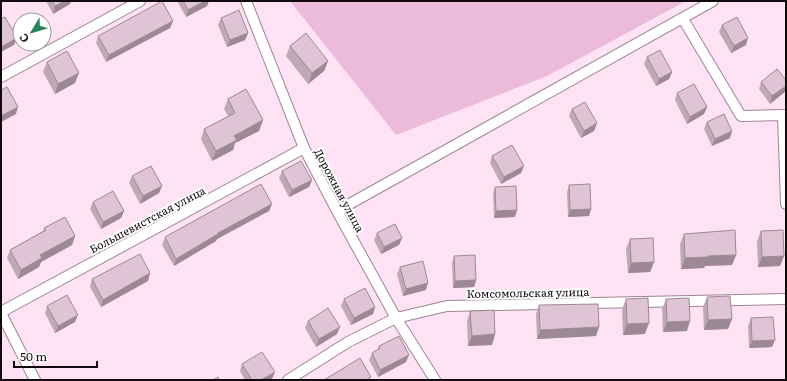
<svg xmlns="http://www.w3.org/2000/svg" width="787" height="381" viewBox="0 0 787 381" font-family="Literata,serif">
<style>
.green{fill:#ecbada}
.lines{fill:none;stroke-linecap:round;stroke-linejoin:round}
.minor-casing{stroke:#9e8595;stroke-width:12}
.minor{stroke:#fff;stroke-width:10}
.wall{fill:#c0a9b7}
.shaded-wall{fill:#9c8995}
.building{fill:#dfc4d5;stroke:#9c8995}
.labels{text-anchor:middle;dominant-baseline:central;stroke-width:4;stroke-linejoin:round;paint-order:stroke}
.street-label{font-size:11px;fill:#11090e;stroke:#fff}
</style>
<rect width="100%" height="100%" fill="#ffe3f4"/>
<path class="green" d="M290,1H686L547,76L396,135Z"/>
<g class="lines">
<g class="minor-casing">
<path id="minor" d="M246,1L304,148L337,211L396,318L435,380
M683,19L741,116L783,115L786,204
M1,77L140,1
M337,211L713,1
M1,312L304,148
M1,313L35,380
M288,380L348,342L396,318L447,306L786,299"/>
</g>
<use href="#minor" class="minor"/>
</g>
<path class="wall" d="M46,1H71L70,4L53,14Z
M177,1H209L207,6L186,17Z
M221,18L248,33L245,40L227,47L218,25Z
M173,21L170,28L106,62L96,43L98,36Z
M722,25L746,45L731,53L719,32Z
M290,46L328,61L324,71L308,84L286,56Z
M647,57L672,72L669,79L656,86L644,64Z
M47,62L75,83L55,94L43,72Z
M786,80V91L770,104L759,89L761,82Z
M677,93L707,107L704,114L687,124L675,100Z
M228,99L263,120L259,131L235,143L233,150L212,161L201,139L204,129L228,116L224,109Z
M572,109L597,123L594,131L581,138L569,116Z
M707,122L730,138L712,146L704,129Z
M492,156L521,173L501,184L490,163Z
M282,171L312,180L309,187L289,197L279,178Z
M132,176L162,186L159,193L140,204L129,183Z
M569,185L591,209L589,216L568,217L567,192Z
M495,187L515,217L494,218L493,194Z
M93,202L124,211L121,218L101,229L90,209Z
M272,204L269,211L217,239L216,241L174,266L162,245L165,237Z
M44,228L75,236L72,245L41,262L39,267L18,279L7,258L10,250L43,231Z
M761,231L784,256L780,266L758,267L757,241Z
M377,233L402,238L399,245L381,254L374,240Z
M684,234L736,255L732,265L705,266L704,268L681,269L680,244Z
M630,239L654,262L650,272L628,273L626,249Z
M454,256L476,280L474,287L453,288L452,263Z
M400,267L426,290L403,296L397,274Z
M150,273L148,281L101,307L90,287L92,279Z
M707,297L732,319L728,329L704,330L703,307Z
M344,299L375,307L373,314L351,325L341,306Z
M626,299L645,334L623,335L622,309Z
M666,299L687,331L663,332L662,309Z
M539,305L599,327L596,336L537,339L536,314Z
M47,306L75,322L55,333L45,313Z
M470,311L495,334L492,345L468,346L467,321Z
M751,318L772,347L749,348L748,326Z
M308,321L337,334L316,347L305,328Z
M379,346L406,362L378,377L369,360L372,353L378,349Z
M242,364L272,379L270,380H245L240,371Z"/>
<path class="shaded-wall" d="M65,1H71L70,4L53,14L55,6Z
M205,1H209L207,6L186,17L188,10Z
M173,21L170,28L106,62L109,55Z
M248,33L245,40L227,47L230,40Z
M17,38L14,45L1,52V47Z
M748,38L746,45L731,53L734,46Z
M328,61L324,71L308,84L312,73Z
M672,72L669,79L656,86L659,79Z
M79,73L75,83L55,94L58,84Z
M786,86V91L770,104L772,96Z
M18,107L16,114L1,122V116Z
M707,107L704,114L687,124L690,117Z
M263,120L259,131L235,143L233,150L212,161L216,151L234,136Z
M597,123L594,131L581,138L584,131Z
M732,131L730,138L712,146L715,139Z
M524,166L521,173L501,184L504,177Z
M312,180L309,187L289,197L292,190Z
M162,186L159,193L140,204L143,196Z
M272,204L269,211L217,239L216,241L174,266L176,259L218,233Z
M591,209L589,216L568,217L570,210Z
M517,210L515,217L494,218L496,211Z
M124,211L121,218L101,229L103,222Z
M75,236L72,245L41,262L39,267L18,279L21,270L40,255Z
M402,238L399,245L381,254L384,247Z
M736,255L732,265L705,266L704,268L681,269L685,258L708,256Z
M784,256L780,266L758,267L762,257Z
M654,262L650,272L628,273L631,263Z
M150,273L148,281L101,307L103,300Z
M476,280L474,287L453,288L455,281Z
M428,283L426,290L403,296L406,289Z
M375,307L373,314L351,325L354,318Z
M78,315L75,322L55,333L58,326Z
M732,319L728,329L704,330L708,320Z
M690,321L687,331L663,332L667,322Z
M649,323L645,334L623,335L627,324Z
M340,327L337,334L316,347L319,339Z
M599,327L596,336L537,339L540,330Z
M495,334L492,345L468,346L472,336Z
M775,340L772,347L749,348L752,341Z
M409,355L406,362L378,377L380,370Z
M275,372L272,379L270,380H261Z"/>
<path class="building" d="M52,1H65L55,6Z
M162,1L173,21L109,55L98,36Z
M183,1H205L188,10Z
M239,10L248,33L230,40L221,18Z
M5,17L17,38L1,47V19Z
M737,17L748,38L734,46L722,25Z
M306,33L328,61L312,73L290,46Z
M660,50L672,72L659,79L647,57Z
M67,51L79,73L58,84L47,62Z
M777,69L786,80V86L772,96L761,82Z
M694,84L707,107L690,117L677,93Z
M7,87L18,107L1,116V90Z
M246,89L263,120L234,136L237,140L216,151L204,129L235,113L228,99Z
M585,102L597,123L584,131L572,109Z
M724,114L732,131L715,139L707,122Z
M512,145L524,166L504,177L492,156Z
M301,161L312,180L292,190L282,171Z
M151,166L162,186L143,196L132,176Z
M261,184L272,204L218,233V234L176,259L165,237Z
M590,184L591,209L570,210L569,185Z
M516,186L517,210L496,211L495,187Z
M113,191L124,211L103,222L93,202Z
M65,217L75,236L40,255L42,258L21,270L10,250L46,230L44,228Z
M395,224L402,238L384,247L377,233Z
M735,230L736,255L708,256V257L685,258L684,234Z
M783,230L784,256L762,257L761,231Z
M653,238L654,262L631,263L630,239Z
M140,254L150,273L103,300L92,279Z
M475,255L476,280L455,281L454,256Z
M423,261L428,283L406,289L400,267Z
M365,288L375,307L354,318L344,299Z
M67,295L78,315L58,326L47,306Z
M730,296L732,319L708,320L707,297Z
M648,298L649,323L627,324L626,299Z
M689,298L690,321L667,322L666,299Z
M598,304L599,327L540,330L539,305Z
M328,308L340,327L319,339L308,321Z
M494,310L495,334L472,336L470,311Z
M773,317L775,340L752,341L751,318Z
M399,336L409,355L380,370L372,353L380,348L379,346Z
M262,352L275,372L261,380H252L242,364Z
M360,358L371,377L366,380H324Z
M218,377L219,380H213Z"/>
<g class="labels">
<g class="street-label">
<text transform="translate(340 190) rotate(62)">Дорожная улица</text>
<text transform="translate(147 219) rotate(-28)">Большевистская улица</text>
<text transform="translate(528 292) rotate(-1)">Комсомольская улица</text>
</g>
</g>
<rect width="787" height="381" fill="none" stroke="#11090e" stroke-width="4"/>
<g transform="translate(32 32) rotate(232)"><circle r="19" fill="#ffffff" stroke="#a09d9f"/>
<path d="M0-3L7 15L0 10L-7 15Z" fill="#25835a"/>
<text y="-6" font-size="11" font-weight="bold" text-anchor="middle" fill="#11090e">С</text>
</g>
<path d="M14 361v6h83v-6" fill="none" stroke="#11090e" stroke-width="2"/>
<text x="20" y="361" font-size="12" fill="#11090e" stroke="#ffffff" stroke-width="3" paint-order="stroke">50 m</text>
</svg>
